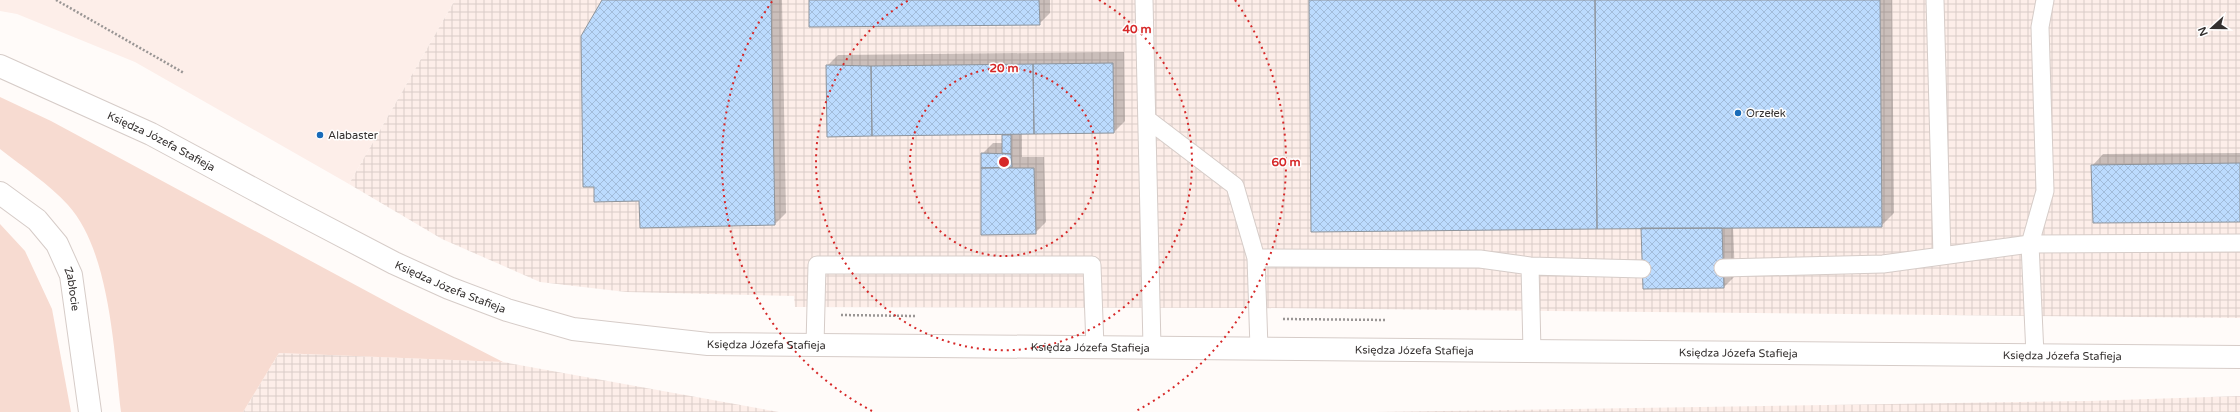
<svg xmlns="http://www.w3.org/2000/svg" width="2240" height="412" viewBox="0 0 2240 412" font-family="'Varela Round',sans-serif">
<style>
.built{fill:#fdeee9}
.industrial{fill:url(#industrial-grid)}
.green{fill:#f7dbd1}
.shadow{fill:#0003}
.building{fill:url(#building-cross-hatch);stroke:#8e949b}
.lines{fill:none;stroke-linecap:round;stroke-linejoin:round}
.lane-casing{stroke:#d6ccc8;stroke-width:19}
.street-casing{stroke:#d6ccc8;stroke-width:24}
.path{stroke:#999594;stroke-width:2.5;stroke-dasharray:2 2;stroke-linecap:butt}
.lane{stroke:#fff;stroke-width:17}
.street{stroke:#fff;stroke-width:22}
.ring{fill:none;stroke:#d62828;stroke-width:2;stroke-dasharray:2 4}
.poi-dot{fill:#186bb9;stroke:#fff;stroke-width:1.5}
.labels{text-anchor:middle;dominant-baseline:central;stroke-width:3;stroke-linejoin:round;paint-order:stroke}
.poi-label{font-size:11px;fill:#34302f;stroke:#fff;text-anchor:start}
.street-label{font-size:11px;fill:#34302f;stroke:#fff}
.centre{fill:#d62828;stroke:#fff;stroke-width:2}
.ring-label{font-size:12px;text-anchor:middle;font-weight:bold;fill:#d62828;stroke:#fff;stroke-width:3;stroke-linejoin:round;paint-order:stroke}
</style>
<defs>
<pattern id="industrial-grid" width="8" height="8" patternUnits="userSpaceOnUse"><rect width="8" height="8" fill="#fdeee9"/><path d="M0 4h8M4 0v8" fill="none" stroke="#d9ccc8"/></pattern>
<pattern id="building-cross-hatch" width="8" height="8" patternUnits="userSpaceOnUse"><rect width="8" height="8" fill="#bcdbfe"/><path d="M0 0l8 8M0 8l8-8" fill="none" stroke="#a2bcda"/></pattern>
</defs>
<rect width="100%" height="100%" fill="#fffbf9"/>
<path class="built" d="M0,0H455L349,184L135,62L17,14L0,11Z"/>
<path class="industrial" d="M455,0H2240V318L1258,308L795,307L794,296L626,292L540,282L442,239L349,184Z
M279,353L503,362L779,412H243Z
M2240,396V412H1375L2088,401Z"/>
<path class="green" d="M0,97L51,121L400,309L503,362L279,353L243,412H121C114,352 110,251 68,205C49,184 23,167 0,149Z
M0,224L25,251L52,309L71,412H0Z"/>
<path class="shadow" d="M603,0H782L786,213L775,224Z
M810,0H1050V13L1039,24Z
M1310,0H1892L1894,213L1881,226L1733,227L1735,276L1724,287Z
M1124,52L1125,121L1114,132L1022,133V157H1044L1046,222L1035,233L982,234V154L993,143H1003V134L827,66L838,55Z
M2240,153V221L2093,165L2103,154Z"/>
<path class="building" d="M602,0H771L775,225L640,228L639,201L594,202V187H583L581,36Z
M809,0H1039L1040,25L809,27Z
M1309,0H1595L1597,229L1311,232Z
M1595,0H1880L1882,227L1597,229Z
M1113,63L1114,133L1034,134L1033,64Z
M1033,64L1034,134L872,136L871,66Z
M826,65L871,66L872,136L827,137Z
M1002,135H1011V154L1002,153Z
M981,153L1011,154L1012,167L981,168Z
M2240,163V222L2093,223L2091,165Z
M981,168H1034L1036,234L981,235Z
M1641,228H1722L1724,288L1643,289Z"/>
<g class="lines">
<g class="lane-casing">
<path id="lane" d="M1144,0L1152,347
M1935,0L1942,256
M1147,119L1235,186L1256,258L1259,348
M1256,258L1480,259L1530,266L1642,269
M1530,266L1532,351
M1723,268L1883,264L2030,244L2240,243
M815,345L817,265H1092L1095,347
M2035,355L2030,244L2045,191L2040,27L2045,0"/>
</g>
<g class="street-casing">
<g id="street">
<path id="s1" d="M0,66L151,134L285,206L394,263L449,288L507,310L573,329L708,344L2240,357"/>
<path id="s2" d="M0,193L37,220L57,244L71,275L90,412"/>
</g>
</g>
<path class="path" d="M56,0L184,73
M841,315L916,316
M1283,319L1386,320"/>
<use href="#lane" class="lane"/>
<use href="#street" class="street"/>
</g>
<g class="ring">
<circle cx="1004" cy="162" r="94"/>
<path d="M1099 0A188 188 0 1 1 909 0"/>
<path d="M872 411A282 282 0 0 1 773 0M1235 0A282 282 0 0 1 1136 411"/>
</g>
<g class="poi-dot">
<circle cx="1738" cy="113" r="4"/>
<circle cx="320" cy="135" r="4"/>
</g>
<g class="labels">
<g class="poi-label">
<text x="1746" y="113">Orzełek</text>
<text x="328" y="135">Alabaster</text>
</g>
<g class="street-label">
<text stroke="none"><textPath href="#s1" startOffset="178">Księdza Józefa Stafieja</textPath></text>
<text stroke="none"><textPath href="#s1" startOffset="502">Księdza Józefa Stafieja</textPath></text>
<text stroke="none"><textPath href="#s2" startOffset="125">Zabłocie</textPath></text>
<text stroke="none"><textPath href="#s1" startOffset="826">Księdza Józefa Stafieja</textPath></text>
<text stroke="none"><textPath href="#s1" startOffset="1150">Księdza Józefa Stafieja</textPath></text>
<text stroke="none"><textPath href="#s1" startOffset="1474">Księdza Józefa Stafieja</textPath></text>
<text stroke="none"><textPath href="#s1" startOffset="1798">Księdza Józefa Stafieja</textPath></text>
<text stroke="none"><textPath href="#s1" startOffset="2122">Księdza Józefa Stafieja</textPath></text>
</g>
</g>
<circle cx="1004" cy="162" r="6" class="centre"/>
<g class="ring-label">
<text x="1137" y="33">40 m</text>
<text x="1004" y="72">20 m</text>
<text x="1286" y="166">60 m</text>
</g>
<g transform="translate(2212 28) rotate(249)" stroke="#ffffff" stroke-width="3" paint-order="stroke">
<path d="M0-3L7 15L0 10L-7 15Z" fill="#34302f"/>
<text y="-6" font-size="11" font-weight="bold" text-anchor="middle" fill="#34302f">N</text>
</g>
</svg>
